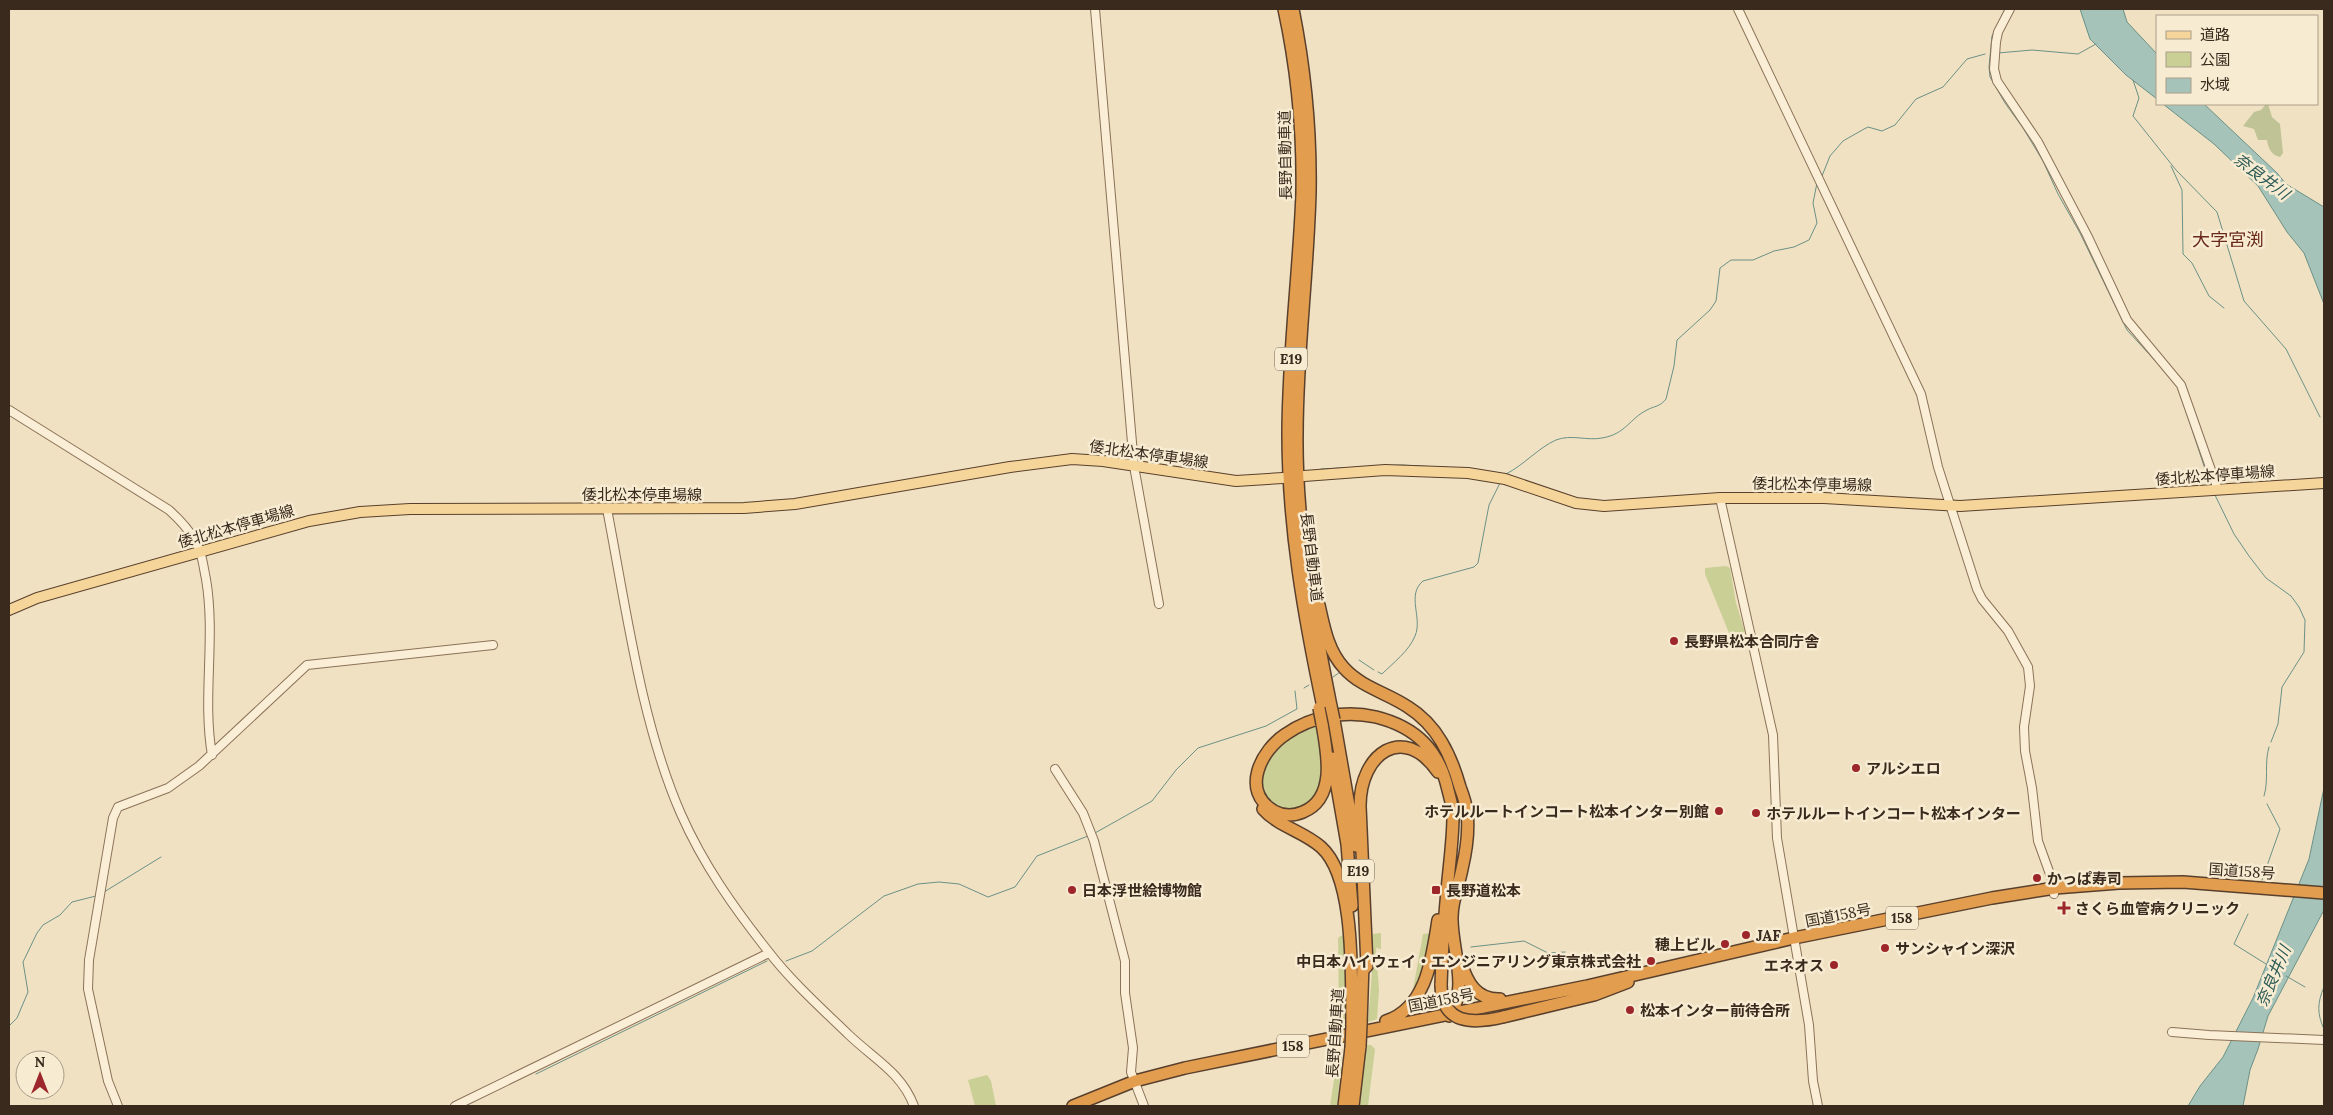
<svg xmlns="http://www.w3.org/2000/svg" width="2333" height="1115" viewBox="0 0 2333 1115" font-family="Lora,'Noto Sans JP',serif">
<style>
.green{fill:#cacf96}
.cemetery{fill:#bfc395}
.water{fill:#a5c3b9;stroke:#6b9187}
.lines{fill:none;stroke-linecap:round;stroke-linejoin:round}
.stream{stroke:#6b9187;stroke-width:1}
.minor-casing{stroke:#8b7258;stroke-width:10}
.major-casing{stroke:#59402d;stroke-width:12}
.highway-casing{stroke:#59402d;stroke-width:14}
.minor{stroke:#faeed6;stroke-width:8}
.major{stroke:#f5d599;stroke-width:10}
.highway{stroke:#e39d4f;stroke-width:11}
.highway-bridge-casing{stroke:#59402d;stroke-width:14;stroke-linecap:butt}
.highway-bridge{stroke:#e39d4f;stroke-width:11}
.poi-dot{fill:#9d262a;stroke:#f7ebd2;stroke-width:2}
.labels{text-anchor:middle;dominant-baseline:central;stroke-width:5;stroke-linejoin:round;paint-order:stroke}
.shield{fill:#f7ebd2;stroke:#736453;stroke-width:1}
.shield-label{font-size:14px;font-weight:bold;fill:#3a2a1d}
.street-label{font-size:15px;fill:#3a2a1d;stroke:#f7ebd2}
.poi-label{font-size:15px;font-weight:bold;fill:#3a2a1d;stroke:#f7ebd2;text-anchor:start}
.water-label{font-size:16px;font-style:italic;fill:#2c5b56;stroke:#f7ebd2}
.quarter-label{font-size:18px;fill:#69291b;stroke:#f7ebd2}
</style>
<rect width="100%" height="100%" fill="#f0e1c2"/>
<path class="green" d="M1726,566L1730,568L1736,603L1745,632L1731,638L1705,574V568Z
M1315,726C1324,741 1325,764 1322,781C1321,789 1316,797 1312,804L1289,811L1276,807L1263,794L1260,770L1282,741Z
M1381,933V949L1376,948L1379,990L1377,1019L1368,1022L1372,973V934Z
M1433,933L1418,993L1412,995L1423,934Z
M1344,934L1346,958V1027L1342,1025L1339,1018L1338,938Z
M1367,1045H1371L1375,1049L1368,1106H1358Z
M1343,1050L1337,1106H1330L1338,1053Z
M987,1075L991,1081L996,1106H975L968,1080Z"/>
<path class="cemetery" d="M2266,104H2268L2272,117L2280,124L2283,153L2280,157C2271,155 2268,148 2267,140H2258L2254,129L2243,126L2254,112L2261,110Z"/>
<path class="water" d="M2080,9H2123L2127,22L2157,54V99L2126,75L2090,39Z
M2163,104H2204L2277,173L2286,184L2324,207V304L2304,253L2287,232L2258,186L2214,144Z
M2324,788V910L2268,1016L2258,1049L2250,1070L2243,1106H2188L2200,1086L2223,1057L2253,998L2309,859Z"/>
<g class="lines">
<path class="stream" d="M2005,9L1992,36L1989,67L1990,77L2005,103L2023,128L2043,161L2058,194L2080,233L2127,330L2160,366
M1998,53L2032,50L2078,54L2096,44
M2133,80L2139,98L2133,116L2176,170L2217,212L2244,301L2286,349L2320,417
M2171,166L2182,190L2183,254L2192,263L2209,296L2224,308
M1822,176L1830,156L1843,141L1864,129L1868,127L1882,131L1895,125L1916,99L1943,87L1967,59L1985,54
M2184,405L2210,484
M1321,469L1402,465L1475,469
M1506,474C1524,465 1538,448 1556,440C1571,434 1587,441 1602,438C1626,434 1629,419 1647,410C1654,406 1660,407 1666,399L1674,366L1677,340L1710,310L1716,301L1720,268L1731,260H1753L1774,251L1794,247L1809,240L1817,223L1813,203L1817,183
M2215,495L2234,534L2249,556L2266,578L2291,596L2299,607L2305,620L2304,652L2282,687L2278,724L2271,742
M1359,660L1374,670
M1378,672L1382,674C1393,663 1409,651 1415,636C1423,618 1406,595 1423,581L1474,567L1478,563L1489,505L1500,483
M1333,677L1340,672
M1304,688L1309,685
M2264,796C2269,780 2264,763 2269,747
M1095,833L1152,801L1176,770L1198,748L1266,726L1295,710L1297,709L1295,691
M2262,880L2280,829L2267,804
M104,892L161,857
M2248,914L2234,944L2266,964
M1471,947L1524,941L1548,953L1565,952
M786,961L812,951L884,896L918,884L939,882L959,884L988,897L1015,887L1037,856L1088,836
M2286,976L2305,987
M2324,987C2317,1003 2317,1014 2324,1029
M9,1026L17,1018L28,992L23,962L37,933L43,925L60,915L72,902L96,896
M536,1074L767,961"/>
<g class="minor-casing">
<path id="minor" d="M1095,9L1134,466L1159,604
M1738,9L1921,394L1938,467L1977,589L1982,599L2008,631L2028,667L2030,686L2024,727L2025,751L2032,788L2038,841L2055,888L2054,894
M2010,9L1998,32L1996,42L1994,69L1997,81L2038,142L2087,235L2127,320L2181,385L2218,490
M9,410L169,510C179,519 187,527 194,539C202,551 203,565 206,579C216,638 202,697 212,755
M1720,498L1773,735L1777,838L1809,1025L1813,1081L1818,1106
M607,509C626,607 641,723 681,814C703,864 734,908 768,951C791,981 821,1008 849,1035C874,1059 901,1072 914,1106
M1055,769L1083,813L1094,841L1125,961V993L1133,1048L1131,1072L1144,1106
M2172,1032L2209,1035L2324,1040
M118,1106L108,1081L88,989L89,960L113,818L118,807L168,788L199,766L307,665L493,645
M455,1106L769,953"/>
</g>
<g class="major-casing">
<path id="major" d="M1304,476L1385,470L1468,473L1505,479L1576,503L1604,506L1720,498H1824L1960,506L2324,483
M9,610L37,598L309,521L360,512L410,509L744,508L795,504L1010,467L1072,459L1103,461L1236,481L1283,478"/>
</g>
<g class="highway-casing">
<path id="highway" d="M1284,9C1297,69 1303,131 1302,193C1299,273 1288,354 1288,434C1288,527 1304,617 1323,707
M1293,9C1305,69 1311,131 1310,192C1308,273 1297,353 1297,434C1296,526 1313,616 1331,706
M1319,605C1324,627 1328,651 1344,668C1361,687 1387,693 1408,707C1437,725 1451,755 1460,787C1463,795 1466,804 1467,812C1469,829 1466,852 1462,869C1459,885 1452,900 1452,917C1451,948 1470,989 1449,1016
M1334,720L1356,846
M1322,724C1327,752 1337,798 1303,812C1294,816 1283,816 1274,811C1240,791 1261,750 1286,734C1312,716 1345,710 1376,717C1416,727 1439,750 1448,790C1450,798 1453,807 1453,816C1453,841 1449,866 1447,891C1444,922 1442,954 1441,985
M1332,758L1347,844L1352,906
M1263,809C1279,827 1303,831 1321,847C1356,878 1351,979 1352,1025
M1461,962C1467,983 1477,1000 1500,999
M1363,970L1367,966L1360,806C1360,754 1403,722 1438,772
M1503,1017L1594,995L1628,982
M1386,1021C1427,1008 1432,957 1438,920
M1361,1024L1363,964
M1073,1106L1135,1081L1185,1068L1587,986L1794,938L1992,898L2055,888L2119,883L2183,882L2324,893
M1344,1106L1351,1048
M1353,1106L1360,1046"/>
</g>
<use href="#minor" class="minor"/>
<use href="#major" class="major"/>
<use href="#highway" class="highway"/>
<g class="highway-bridge-casing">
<path id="highway-bridge" d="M1331,706L1334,720
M1319,708L1322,724
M1441,985C1442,1025 1473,1024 1503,1017
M1360,1046L1361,1024
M1351,1048L1352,1025"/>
</g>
<use href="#highway-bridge" class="highway-bridge"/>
</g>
<g class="poi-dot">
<circle cx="1674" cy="641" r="5"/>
<circle cx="1856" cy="768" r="5"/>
<circle cx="1719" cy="811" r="5"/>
<circle cx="1756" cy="813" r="5"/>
<circle cx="2037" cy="878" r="5"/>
<circle cx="1072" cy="890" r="5"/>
<rect x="1431" y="885" width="10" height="10" rx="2.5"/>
<path d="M2061.5 900.5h5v5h5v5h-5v5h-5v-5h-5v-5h5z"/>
<circle cx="1746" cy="935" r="5"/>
<circle cx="1725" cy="944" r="5"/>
<circle cx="1885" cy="948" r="5"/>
<circle cx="1651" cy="961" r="5"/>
<circle cx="1834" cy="965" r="5"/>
<circle cx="1630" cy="1010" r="5"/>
</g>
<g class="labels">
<g class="shield">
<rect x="1275" y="347.5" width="32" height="23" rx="4"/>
<rect x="1342" y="859.5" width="32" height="23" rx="4"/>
<rect x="1886" y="906.5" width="32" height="23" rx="4"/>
<rect x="1277" y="1034.5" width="32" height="23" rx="4"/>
</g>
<g class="shield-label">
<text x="1291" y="359">E19</text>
<text x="1358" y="871">E19</text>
<text x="1902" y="918">158</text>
<text x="1293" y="1046">158</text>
</g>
<g class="street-label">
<text transform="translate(1285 155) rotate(-91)">長野自動車道</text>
<text transform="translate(1149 454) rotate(8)">倭北松本停車場線</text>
<text transform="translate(2215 475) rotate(-4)">倭北松本停車場線</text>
<text transform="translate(1812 484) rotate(1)">倭北松本停車場線</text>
<text x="642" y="494">倭北松本停車場線</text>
<text transform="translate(236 526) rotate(-16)">倭北松本停車場線</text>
<text transform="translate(1312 557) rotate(83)">長野自動車道</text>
<text transform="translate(2242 871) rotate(4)">国道158号</text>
<text transform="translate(1838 915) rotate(-11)">国道158号</text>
<text transform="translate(1441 1000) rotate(-11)">国道158号</text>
<text transform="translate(1335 1033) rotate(-86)">長野自動車道</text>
</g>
<g class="poi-label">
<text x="1684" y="641">長野県松本合同庁舎</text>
<text x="1866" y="768">アルシエロ</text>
<text x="1709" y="811" text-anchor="end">ホテルルートインコート松本インター別館</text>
<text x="1766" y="813">ホテルルートインコート松本インター</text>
<text x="2047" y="878">かっぱ寿司</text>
<text x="1082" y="890">日本浮世絵博物館</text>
<text x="1446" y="890">長野道松本</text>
<text x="2075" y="908">さくら血管病クリニック</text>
<text x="1756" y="935">JAF</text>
<text x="1715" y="944" text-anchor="end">穂上ビル</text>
<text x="1895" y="948">サンシャイン深沢</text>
<text x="1641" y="961" text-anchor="end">中日本ハイウェイ・エンジニアリング東京株式会社</text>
<text x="1824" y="965" text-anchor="end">エネオス</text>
<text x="1640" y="1010">松本インター前待合所</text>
</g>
<g class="water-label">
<text transform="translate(2262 176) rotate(37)">奈良井川</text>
<text transform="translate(2273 976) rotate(-67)">奈良井川</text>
</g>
<g class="quarter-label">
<text x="2228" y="239">大字宮渕</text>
</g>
</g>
<rect width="2333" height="1115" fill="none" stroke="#3a2a1d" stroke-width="20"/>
<rect x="2156" y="15" width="162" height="90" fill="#f7ebd2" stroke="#ab9e8a"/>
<rect x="2166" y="31" width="25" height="8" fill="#f5d599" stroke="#ab9e8a"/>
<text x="2200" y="40" font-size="15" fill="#3a2a1d">道路</text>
<rect x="2166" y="52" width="25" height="15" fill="#cacf96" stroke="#ab9e8a"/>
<text x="2200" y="65" font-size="15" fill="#3a2a1d">公園</text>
<rect x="2166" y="78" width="25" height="15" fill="#a5c3b9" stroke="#ab9e8a"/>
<text x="2200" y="90" font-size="15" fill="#3a2a1d">水域</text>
<g transform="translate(40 1075)"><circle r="24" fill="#f7ebd2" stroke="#ab9e8a"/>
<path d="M0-4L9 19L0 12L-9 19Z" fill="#9d262a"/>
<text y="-8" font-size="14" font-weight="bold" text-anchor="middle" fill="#3a2a1d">N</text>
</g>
</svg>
